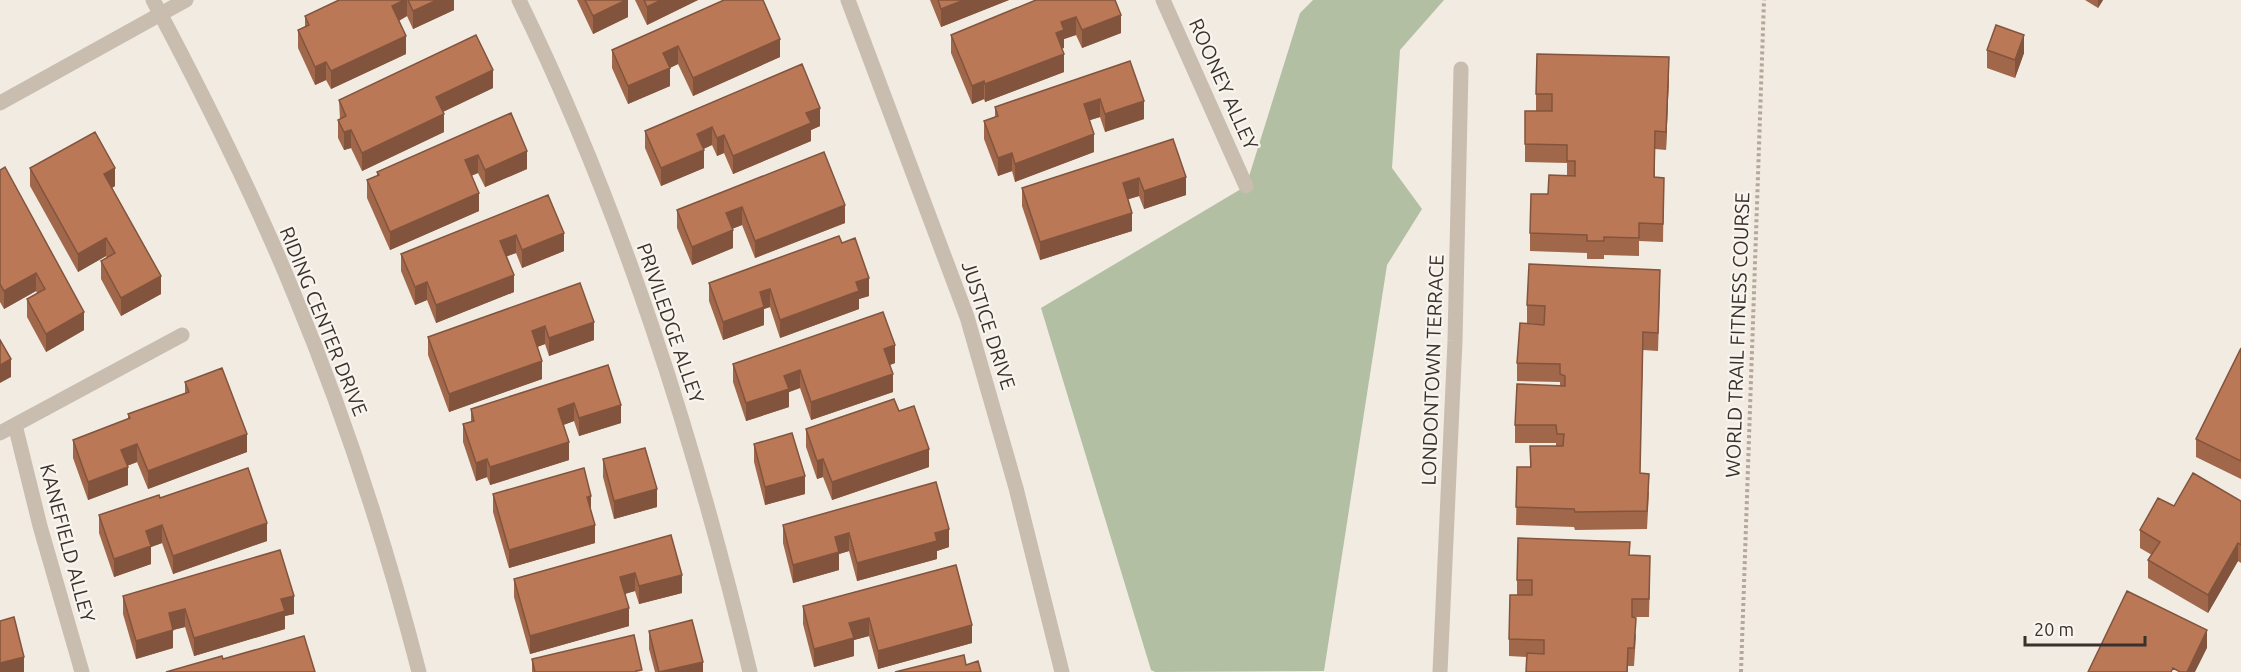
<svg xmlns="http://www.w3.org/2000/svg" width="2241" height="672" viewBox="0 0 2241 672" font-family="Ubuntu,sans-serif">
<style>
.green{fill:#b3bfa3}
.lines{fill:none;stroke-linecap:round;stroke-linejoin:round}
.path{stroke:#b5a799;stroke-width:4;stroke-dasharray:3 3;stroke-linecap:butt}
.service{stroke:#c9bdaf;stroke-width:15}
.minor{stroke:#c9bdaf;stroke-width:15}
.tertiary{stroke:#c9bdaf;stroke-width:15}
.wall{fill:#a0674b}
.shaded-wall{fill:#82543d}
.building{fill:#ba7857;stroke:#82543d;stroke-width:1.5}
.labels{text-anchor:middle;dominant-baseline:central;stroke-width:4.5;stroke-linejoin:round;paint-order:stroke}
.street-label{font-size:20px;fill:#38312c;stroke:#f9f5ee}
</style>
<rect width="100%" height="100%" fill="#f1ebe2"/>
<path class="green" d="M1313,0H1444L1400,50L1392,168L1422,209L1387,265L1324,671L1155,672L1151,670L1041,308L1246,186L1300,13Z"/>
<g class="lines">
<path class="path" d="M1741,672L1764,0"/>
<path class="service" d="M1163,0L1246,186"/>
<path class="minor" d="M519,0C623,213 695,441 750,672
M848,0L967,317L1016,488L1062,672
M0,103L186,0
M15,425L40,526L82,672
M0,433L182,335
M1440,672L1455,341L1461,69"/>
<path class="tertiary" d="M153,0C204,96 253,193 294,294C345,416 386,544 419,672"/>
</g>
<path class="wall" d="M339,0H454V10L413,29L407,16L399,21L406,54L331,89L326,80L315,85L298,48V30L305,27V16Z
M577,0H628V17L593,34Z
M635,0H698L647,25Z
M724,0L780,57L693,96L678,64L670,68V86L628,104L612,68V50Z
M930,0H1009L941,27Z
M1036,0L1121,33L1082,48L1076,35L1064,39V48H1062L1064,72L985,102L984,99L972,104L951,53V35Z
M2085,0H2103L2098,8Z
M1987,50L2024,53L2015,78L1987,68Z
M1130,61L1144,119L1105,132L1100,117L1090,120L1094,152L1015,182L1012,171L998,176L984,139V121L995,117V107Z
M802,64L820,126L811,130V141L733,174L724,153L717,156L712,145L703,149L704,168L661,186L645,148V131Z
M1669,75L1666,150L1655,149V177L1664,178L1663,242L1639,241V256L1604,255V259H1587V253L1530,251V233L1548,194L1567,176V163L1525,162V111H1536V94Z
M493,88L443,112L444,132L362,171L351,148L344,150L338,138V120L340,119L339,100Z
M511,113L527,169L485,187L478,173L471,176L479,211L390,250L367,198V180L377,176V172Z
M1173,139L1186,195L1144,209L1139,196L1128,199L1132,231L1040,260L1022,206V188Z
M824,152L845,223L755,258L742,225L732,229L733,248L692,265L677,228V210Z
M30,168L115,186L112,188L161,294L121,316L101,279V261L107,258L106,256L78,272L30,186Z
M0,170L84,330L46,352L27,317V299L37,293L36,291L4,309L0,302Z
M548,195L564,251L522,268L516,253L506,256L514,292L436,323L427,300L415,305L401,271V254Z
M842,243L869,296L859,299V309L780,338L770,307L764,309V325L723,340L709,301V283Z
M580,283L594,340L549,356L545,344L537,347L542,379L449,412L428,355V337Z
M1660,288L1658,351L1643,350L1640,473L1649,492L1647,529L1575,530L1574,527L1516,525L1517,467H1530V446H1556V443H1515V425L1560,386V382L1517,381V363L1544,325L1527,323V305Z
M2241,348V479L2196,457V439Z
M895,363L890,365L893,392L811,420L800,388L789,392V407L746,421L733,382V364Z
M608,365L621,423L579,436L574,421L563,425L569,460L490,485L487,477L476,481L463,442V424L471,422V409Z
M185,382L247,452L148,489L137,462L127,466L128,485L88,500L73,458V440L128,419V414L185,393Z
M899,411L929,467L832,500L823,477L817,479L806,447V429Z
M754,444L805,494L765,505L754,462Z
M603,459L657,507L614,519L603,477Z
M493,494L591,513L595,543L509,568L493,512Z
M160,498L267,541L173,574L162,543L151,547V564L114,577L99,533V515Z
M2241,501V563L2238,561L2208,613L2148,578V560L2152,555L2140,548V530L2174,506Z
M783,525L949,547L937,551V559L857,581L849,551L839,554V570L793,583L783,543Z
M671,535L682,593L639,604L635,591L625,594L629,626L530,654L514,597V579Z
M1630,555L1650,574L1649,617H1632L1636,636L1634,666H1628V672H1526L1527,657L1509,656V639L1517,595V580Z
M956,565L972,643L878,669L869,636L854,640V656L814,667L803,624V606Z
M123,596L294,614L285,616V629L194,656L185,627L173,630V648L136,659L123,614Z
M649,631L703,672H655L649,649Z
M532,659L642,672H532Z"/>
<path class="shaded-wall" d="M404,0H407V16L392,24V6Z
M437,0H454V10L413,29V11Z
M626,0H628V17L593,34V16Z
M661,0H698L647,25V7Z
M964,0H1009L941,27V9Z
M2098,0H2103L2098,8Z
M1121,15V33L1082,48V30Z
M1076,17V35L1064,39V48L1056,51V33L1061,22Z
M2024,35V53L2015,78V60Z
M406,36V54L331,89V71Z
M780,39V57L693,96V78Z
M678,46V64L663,71V53Z
M1064,54V72L985,102V84Z
M1669,57V75L1666,150V132Z
M326,62V80L315,85V67Z
M670,68V86L628,104V86Z
M493,70V88L436,115V97Z
M984,81V99L972,104V86Z
M1100,99V117L1084,122V104Z
M1144,101V119L1105,132V114Z
M820,108V126L811,130V141L733,174V156L806,113Z
M444,114V132L362,171V153Z
M712,127V145L697,152V134Z
M351,130V148L344,150V132Z
M1094,134V152L1015,182V164Z
M724,135V153L717,156V138Z
M704,150V168L661,186V168Z
M527,151V169L485,187V170Z
M1012,153V171L998,176V158Z
M478,155V173L465,178V160Z
M115,168V186L104,192V174Z
M1186,177V195L1144,209V191Z
M1139,178V196L1123,201V183Z
M479,193V211L390,250V232Z
M845,205V223L755,258V241Z
M742,207V225L726,231V213Z
M1132,213V231L1040,260V242Z
M733,230V248L692,265V247Z
M564,233V251L522,268V250Z
M516,235V253L500,259V241Z
M106,238V256L78,272V254Z
M36,273V291L4,309V291Z
M514,275V292L436,323V305Z
M161,276V294L121,316V298Z
M869,278V296L859,299V309L780,338V320L856,282Z
M427,282V300L415,305V287Z
M770,289V307L764,309V325L723,340V322L760,292Z
M84,312V330L46,352V334Z
M594,322V340L549,356V338Z
M545,326V344L532,349V331Z
M895,345V363L884,367V349Z
M11,359V377L0,383V365Z
M542,361V379L449,412V394Z
M800,370V388L789,392V407L746,421V403L784,376Z
M893,374V392L811,420V402Z
M574,403V421L558,427V409Z
M621,405V423L579,436V418Z
M247,434V452L148,489V471Z
M569,442V460L490,485V467Z
M137,444V462L121,468V450Z
M929,449V467L832,500V482Z
M487,459V477L476,481V463Z
M823,459V477L817,479V461Z
M128,467V485L88,500V482Z
M805,476V494L765,505V487Z
M657,489V507L614,519V501Z
M591,496V514L587,497Z
M267,523V541L173,574V556Z
M162,525V543L151,547V564L114,577V559L146,531Z
M595,525V543L509,568V550Z
M949,529V547L937,551V559L857,581V563L935,533Z
M849,533V551L839,554V570L793,583V565L835,537Z
M2238,543V561L2208,613V595Z
M635,573V591L620,595V577Z
M682,575V593L639,604V586Z
M294,596V614L285,616V629L194,656V638L281,599Z
M629,608V626L530,654V636Z
M185,609V627L173,630V648L136,659V641L169,613Z
M869,618V636L854,640V656L814,667V649L849,623Z
M972,625V643L878,669V651Z
M2207,630V648L2195,672H2187Z
M24,657V672H0V663Z
M703,662V672H661Z"/>
<path class="building" d="M339,0H404L392,6L406,36L331,71L326,62L315,67L298,30L309,25L305,16Z
M408,0H437L413,11Z
M585,0H626L593,16Z
M644,0H661L647,7Z
M724,0H763L780,39L693,78L678,46L663,53L670,68L628,86L612,50Z
M938,0H964L941,9Z
M1036,0H1115L1121,15L1082,30L1076,17L1061,22L1064,30L1056,33L1064,54L985,84L984,81L972,86L951,35Z
M1996,25L2024,35L2015,60L1987,50Z
M476,35L493,70L436,97L444,114L362,153L351,130L344,132L338,120L346,116L339,100Z
M1537,54L1669,57L1666,132L1655,131L1654,177L1664,178L1663,224L1639,223V238L1604,237V241H1587V235L1530,233L1531,194H1548L1549,175L1575,176V161H1567V145L1525,144V111H1552V94H1536Z
M1130,61L1144,101L1105,114L1100,99L1084,104L1094,134L1015,164L1012,153L998,158L984,121L998,116L995,107Z
M802,64L820,108L806,113L811,123L733,156L724,135L717,138L712,127L697,134L704,150L661,168L645,131Z
M511,113L527,151L485,170L478,155L465,160L479,193L390,232L367,180L379,175L377,172Z
M95,132L115,168L104,174L161,276L121,298L101,261L115,253L106,238L78,254L30,168Z
M1173,139L1186,177L1144,191L1139,178L1123,183L1132,213L1040,242L1022,188Z
M824,152L845,205L755,241L742,207L726,213L733,230L692,247L677,210Z
M5,167L84,312L46,334L27,299L45,289L36,273L4,291L0,284V170Z
M548,195L564,233L522,250L516,235L500,241L514,275L436,305L427,282L415,287L401,254Z
M839,236L842,243L855,238L869,278L856,282L859,291L780,320L770,289L760,292L764,307L723,322L709,283Z
M1529,264L1660,270L1658,333L1643,332L1640,473L1649,474L1647,511L1575,512L1574,509L1516,507L1517,467H1531L1530,446H1563L1564,434H1557L1556,425H1515L1517,384L1565,386V376L1560,374V364L1517,363L1520,323L1544,325L1545,306L1527,305Z
M580,283L594,322L549,338L545,326L532,331L542,361L449,394L428,337Z
M883,312L895,345L884,349L893,374L811,402L800,370L784,376L789,389L746,403L733,364Z
M0,340L11,359L0,365Z
M2241,348V461L2196,439Z
M608,365L621,405L579,418L574,403L558,409L569,442L490,467L487,459L476,463L463,424L474,421L471,409Z
M222,368L247,434L148,471L137,444L121,450L128,467L88,482L73,440L130,418L128,414L189,392L185,382Z
M894,399L899,411L914,406L929,449L832,482L823,459L817,461L806,429Z
M792,433L805,476L765,487L754,444Z
M645,448L657,489L614,501L603,459Z
M248,468L267,523L173,556L162,525L146,531L151,546L114,559L99,515L159,495L160,498Z
M584,468L591,496L587,497L595,525L509,550L493,494Z
M2193,473L2241,501V545L2238,543L2208,595L2148,560L2160,542L2140,530L2158,498L2174,506Z
M936,482L949,529L935,533L937,541L857,563L849,533L835,537L839,552L793,565L783,525Z
M671,535L682,575L639,586L635,573L620,577L629,608L530,636L514,579Z
M1518,538L1630,542L1629,555L1650,556L1649,599H1632V617L1636,618L1634,648H1628L1627,672H1526L1527,653L1544,654V640L1509,639L1510,595H1532V580H1517Z
M280,550L294,596L281,599L285,611L194,638L185,609L169,613L173,630L136,641L123,596Z
M956,565L972,625L878,651L869,618L849,623L854,638L814,649L803,606Z
M2127,591L2207,630L2187,672H2180L2173,668L2171,672H2088Z
M14,617L24,657L0,663V621Z
M692,620L703,662L659,672L649,631Z
M634,635L642,670L636,671V672H535L532,659Z
M304,636L315,672H166L222,656L223,659Z
M964,655L966,665L978,661L981,672H895Z"/>
<g class="labels">
<g class="street-label">
<text transform="translate(1224 84) rotate(66)">ROONEY ALLEY</text>
<text transform="translate(324 321) rotate(68)">RIDING CENTER DRIVE</text>
<text transform="translate(671 323) rotate(71)">PRIVILEDGE ALLEY</text>
<text transform="translate(989 325) rotate(72)">JUSTICE DRIVE</text>
<text transform="translate(1737 335) rotate(-88)">WORLD TRAIL FITNESS COURSE</text>
<text transform="translate(1432 370) rotate(-88)">LONDONTOWN TERRACE</text>
<text transform="translate(68 543) rotate(75)">KANEFIELD ALLEY</text>
</g>
</g>
<path d="M2025 636v9h120v-9" fill="none" stroke="#38312c" stroke-width="3"/>
<text x="2034" y="636" font-size="18" fill="#38312c" stroke="#f9f5ee" stroke-width="4.5" paint-order="stroke">20 m</text>
</svg>
